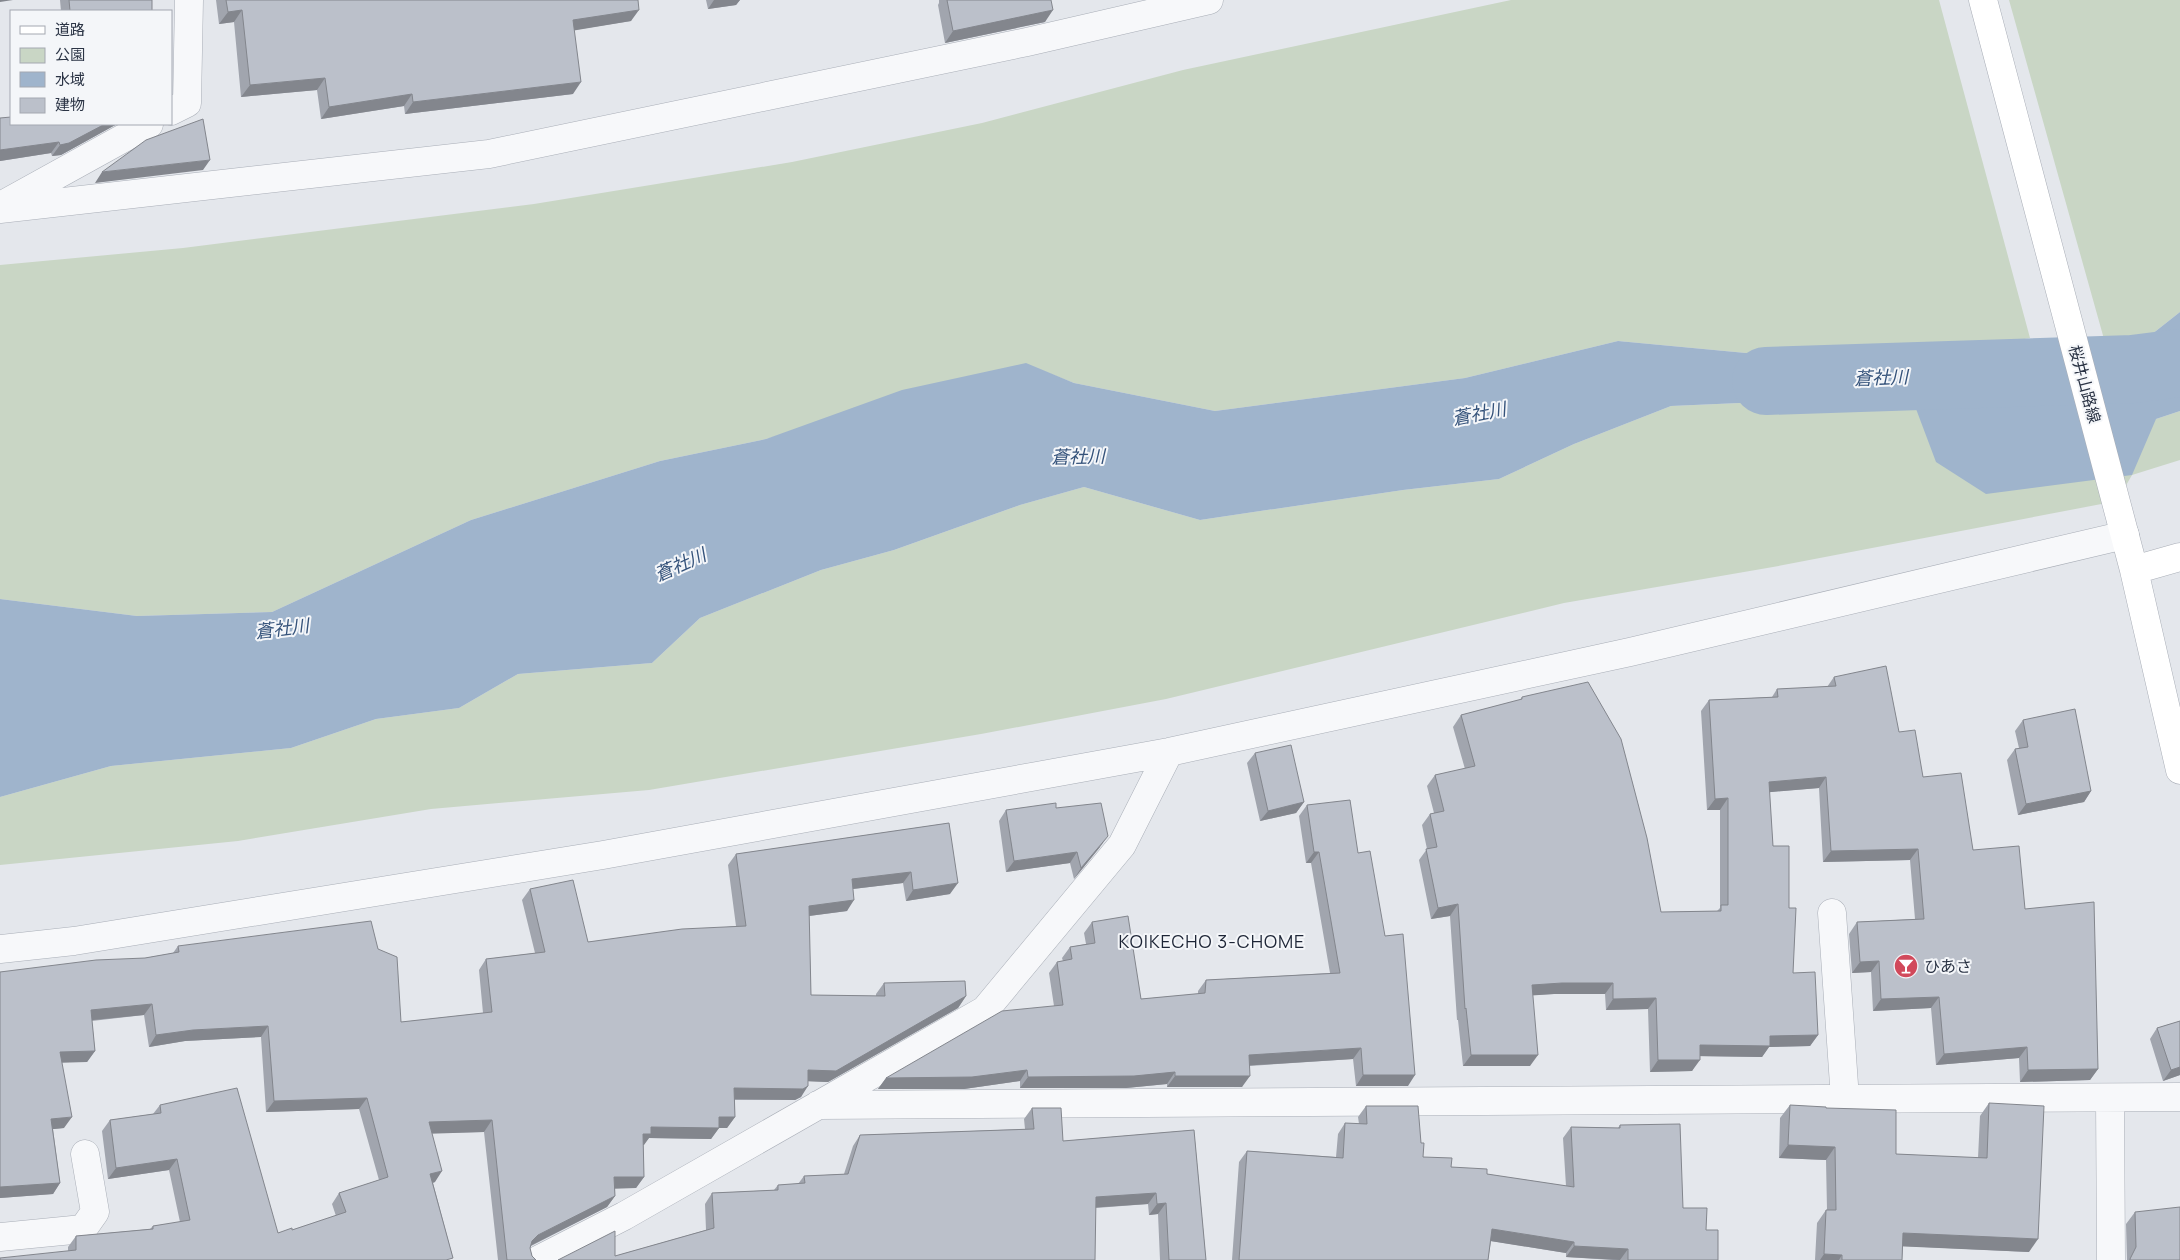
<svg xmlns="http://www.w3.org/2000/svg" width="2180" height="1260" viewBox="0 0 2180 1260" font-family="Manrope,'Noto Sans JP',sans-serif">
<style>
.green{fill:#c9d6c5}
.water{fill:#9fb4cc}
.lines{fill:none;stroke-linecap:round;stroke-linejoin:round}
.river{stroke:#9fb4cc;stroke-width:68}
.street-casing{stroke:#a9aeb7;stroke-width:29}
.secondary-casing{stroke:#a9aeb7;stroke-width:29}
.street{stroke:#f7f8fa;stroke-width:28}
.secondary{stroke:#fff;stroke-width:28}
.wall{fill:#a1a5ae}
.shaded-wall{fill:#83868d}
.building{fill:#bbc0ca;stroke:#83868d}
.labels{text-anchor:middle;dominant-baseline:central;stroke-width:4;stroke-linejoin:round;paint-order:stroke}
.street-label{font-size:16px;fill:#2b3445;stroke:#f4f6f9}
.poi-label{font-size:16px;fill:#2b3445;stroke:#f4f6f9;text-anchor:start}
.water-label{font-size:18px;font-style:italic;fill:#34527a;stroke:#f4f6f9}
.neighbourhood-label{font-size:18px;letter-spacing:1px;fill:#1d2536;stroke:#f4f6f9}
</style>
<rect width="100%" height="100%" fill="#e4e7ec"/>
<path class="green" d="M1511,0H1939L2030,338L1898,361L2156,419L2180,411V460L2132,475L2117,501L1773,567L1564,603L1166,699L981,734L649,790L431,809L238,841L0,865V797L111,766L291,748L376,719L459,708L518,674L652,663L700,618L821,570L894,550L1020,505L1084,487L1200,520L1403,490L1499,479L1574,444L1671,406L1810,400L1897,361L1746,353L1618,341L1465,378L1215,411L1074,383L1026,364L766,439L660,461L471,520L272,612L137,616L0,599V265L183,248L534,204L792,162L982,123L1183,70Z
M2009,0H2180V312L2142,342L2104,339Z"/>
<path class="water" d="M2180,312V411L2156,419L2132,475L1986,494L1936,462L1898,361L1810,400L1671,406L1574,444L1499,479L1403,490L1200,520L1084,487L1020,505L894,550L821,570L700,618L652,663L518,674L459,708L376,719L291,748L111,766L0,797V599L137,616L272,612L471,520L660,461L766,439L902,390L1026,363L1074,383L1215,411L1465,378L1618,341L1746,353L1898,361L2142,342Z"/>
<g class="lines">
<path class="river" d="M1766,381L2133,369L2180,363"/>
<g class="street-casing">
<path id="street" d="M171,111L187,103L189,0
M6,203L149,124
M0,209L489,154L1027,42L1209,0
M1832,913L1845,1099
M0,949L74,941L603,855L1169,752L1630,652L2125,535
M2110,1098L2111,1260
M818,1105L2180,1097
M0,1237L83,1229L95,1212L85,1154
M538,1260L624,1216L985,1010L1122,845L1169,752"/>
</g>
<g class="secondary-casing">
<path id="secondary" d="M1983,0L2134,570L2180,770
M2134,570L2180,557"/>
</g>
<use href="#street" class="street"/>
<use href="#secondary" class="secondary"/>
</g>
<path class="wall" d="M60,0H152V11H61Z
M216,0H638L631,21L574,30L573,94L405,114L404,106L321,119L317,90L241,97L234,22L219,24Z
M706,0H740L736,5L708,9Z
M939,0H1051L1045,22L945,43L938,5L939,3Z
M0,118L11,124H117L61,155L52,156L51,153L0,161Z
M1834,677L1899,732L1923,777L1973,850L2025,909L2098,1069L2090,1080L2020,1082L2019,1058L1936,1065L1931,1008L1873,1011L1871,972L1852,973L1849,934L1857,922L1915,919L1910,860L1823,862L1819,788L1769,792L1773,846L1789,908L1793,973L1818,1035L1810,1046L1769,1047L1762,1057L1700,1056L1692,1071L1650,1072L1648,1009L1606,1010L1605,994H1554L1533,995L1530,1066H1463L1458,1020H1457L1450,916L1431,919L1419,860L1427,849L1422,825L1430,814L1434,813L1427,786L1435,775L1465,769L1453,727L1461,715L1520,700L1522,697L1661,912L1717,911L1720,908V810H1707L1701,711L1709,700L1772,697L1777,689L1827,687Z
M2023,720L2091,791L2084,802L2018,815L2007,760L2015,749L2019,748L2015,731Z
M1255,753L1304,802L1296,813L1260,821L1247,763Z
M1307,805L1358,853L1408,1086H1356L1353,1059L1249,1066L1242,1087H1167V1084L1126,1088H1020V1081L964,1089H878L886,1078L1054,1006L1049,973L1057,962L1063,961L1062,958L1070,947L1086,944L1084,933L1092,922L1141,999L1198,994V991L1206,980L1330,973L1311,863H1306L1299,816Z
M1056,808L1100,847L1074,879L1070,863L1006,872L999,821L1006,810Z
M949,823L950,894L906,901L903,883L853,889L847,911L809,916L811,995L876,996V994L884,983L966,996L958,1008L828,1082L808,1081L801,1097L795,1100H735V1117L727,1128H719L711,1139L649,1138L643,1145L644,1177L636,1188H615V1196L607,1207L531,1246L530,1248L532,1256L536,1260H498L484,1132L432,1133L435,1182L433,1183L453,1258L68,1251V1247L76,1236L150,1229L153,1226L180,1222L169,1170L108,1179L102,1131L110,1120L153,1114L160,1105L278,1233L292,1230L336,1216L332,1204L339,1193L379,1180L359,1109L266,1112L261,1037L185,1041L149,1047L144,1015L92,1021L95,1051L87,1062H62L64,1128L53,1129L60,1183L53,1194L0,1198V972L145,958L173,953L178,946L378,949L401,1022L483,1013L479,970L486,959L535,953L522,900L530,889L588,942L736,926L728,865L736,854Z
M2180,1021V1075L2163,1081L2150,1039L2157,1028Z
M1989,1103L2029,1252L1903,1246L1902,1260H1815L1817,1223L1826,1210H1827L1826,1160L1779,1158L1780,1118L1790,1105L1826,1108L1896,1154L1978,1158L1980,1116Z
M1366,1106L1421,1143L1423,1157L1451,1167L1487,1174L1566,1186L1563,1138L1571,1127L1618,1128L1620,1125L1683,1208L1706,1230L1718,1260H1613L1566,1257V1253L1491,1241L1488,1260H1232L1239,1162L1247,1151L1336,1157L1338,1134L1345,1123L1359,1124L1358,1117Z
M1032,1108L1063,1141L1194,1130L1206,1260H1160L1158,1214L1149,1215L1148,1204L1096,1208L615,1256L706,1230L705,1204L712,1193L774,1190L778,1185L798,1184L804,1176L844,1174L853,1146L860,1135L1025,1129L1024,1119Z
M2135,1212L2180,1260H2127L2126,1224Z"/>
<path class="shaded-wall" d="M0,0H13L0,2Z
M714,0H740L736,5L708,9Z
M242,10L234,22L219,24L228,12Z
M639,10L631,21L565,32L573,20Z
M1053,10L1045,22L945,43L953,31Z
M325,78L317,90L241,97L250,85Z
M581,82L573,94L405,114L413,102Z
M412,94L404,106L321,119L329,107Z
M105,124H117L61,155L52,156L60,145Z
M59,142L51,153L0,161V150Z
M210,160L203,170L95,183L102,172Z
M1826,777L1819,788L1761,793L1769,782Z
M2091,791L2084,802L2018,815L2026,804Z
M1728,798L1720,810H1707L1715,799Z
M1304,802L1296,813L1260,821L1268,811Z
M1108,836L1100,847L1074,879L1081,868Z
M1918,849L1910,860L1823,862L1831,851Z
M1077,852L1070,863L1006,872L1014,861Z
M1314,852H1319L1311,863H1306Z
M911,872L903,883L844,890L852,879Z
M958,883L950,894L906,901L913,890Z
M854,900L847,911L801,917L809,906Z
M1458,904L1450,916L1431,919L1438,908Z
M1879,961L1871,972L1852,973L1860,962Z
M1562,983H1613L1605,994H1554L1524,996L1532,985Z
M966,996L958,1008L828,1082L801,1081L808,1070Z
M1939,997L1931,1008L1873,1011L1881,999Z
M1656,998L1648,1009L1606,1010L1613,999Z
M152,1004L144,1015L83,1021L91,1010Z
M268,1026L261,1037L185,1041L149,1047L156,1035L193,1030Z
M1818,1035L1810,1046L1769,1047L1762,1057L1692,1056L1700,1045L1770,1036Z
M2027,1047L2019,1058L1936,1065L1944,1054Z
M1361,1048L1353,1059L1241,1066L1249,1055Z
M95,1051L87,1062L53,1063L60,1052Z
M1471,1055H1538L1530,1066H1463Z
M1658,1060H1700L1692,1071L1650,1072Z
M2180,1067V1075L2163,1081L2171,1070Z
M2098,1069L2090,1080L2020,1082L2028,1070Z
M1027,1070L1020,1081L964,1089H878L886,1078Z
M1175,1072L1167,1084L1126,1088H1020L1028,1077Z
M1363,1075H1415L1408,1086H1356Z
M1175,1076H1250L1242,1087H1167Z
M808,1086L801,1097L795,1100L727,1099L734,1088Z
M367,1098L359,1109L266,1112L274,1101Z
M72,1117L64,1128L44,1130L51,1119Z
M719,1117H735L727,1128H711Z
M492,1120L484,1132L422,1134L429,1122Z
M651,1127L719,1128L711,1139L649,1138L644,1145H635L643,1134Z
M1788,1145L1835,1147L1826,1160L1779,1158Z
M177,1159L169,1170L108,1179L116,1168Z
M442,1171L435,1182L423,1185L430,1174Z
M614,1177H644L636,1188L607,1189Z
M60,1183L53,1194L0,1198V1187Z
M1156,1193L1148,1204L1088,1208L1096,1197Z
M615,1196L607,1207L530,1246L532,1241L538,1235Z
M1166,1203L1158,1214L1149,1215L1157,1204Z
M1492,1229L1574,1242L1566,1253L1484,1240Z
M1903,1233L2038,1239L2029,1252L1894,1246Z
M1574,1246L1628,1249L1620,1260L1566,1257Z
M1824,1254L1842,1255L1839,1260H1820Z"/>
<path class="building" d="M69,0H152V11H70Z
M226,0H638L639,10L573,20L581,82L413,102L412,94L329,107L325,78L250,85L242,10L228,12Z
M947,0H1051L1053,10L953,31Z
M11,117V124H105L69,143L60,145L59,142L0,150V118Z
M203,119L210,160L102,172L146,140Z
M1886,666L1899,732L1915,730L1923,777L1961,773L1973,850L2019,846L2025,909L2094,902L2098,1069L2028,1070L2027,1047L1944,1054L1939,997L1881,999L1879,961L1860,962L1857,922L1924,919L1918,849L1831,851L1826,777L1769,782L1773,846H1789V908H1796L1793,973L1815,972L1818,1035L1770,1036V1046L1700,1045V1060H1658L1656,998L1613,999V983H1562L1532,985L1538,1055H1471L1466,1008L1465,1009L1458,904L1438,908L1426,849L1437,847L1430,814L1444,811L1435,775L1475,766L1461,715L1522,699V697L1588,682L1621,739L1647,838L1661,912L1721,911V905H1728V798L1715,799L1709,700L1778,697L1777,689L1836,686L1834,677Z
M2075,709L2091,791L2026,804L2015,749L2028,747L2023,720Z
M1291,745L1304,802L1268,811L1255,753Z
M1350,800L1358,853L1370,851L1385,936L1403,934L1415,1075H1363L1361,1048L1249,1055L1250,1076H1175V1072L1134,1076L1028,1077L1027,1070L972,1077L886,1078L1002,1011L1063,1005L1057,962L1072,959L1070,947L1095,943L1092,922L1128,916L1141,999L1205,993L1206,980L1340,973L1319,852H1314L1307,805Z
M1056,803V808L1101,803L1108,836L1081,868L1077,852L1014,861L1006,810Z
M949,823L958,883L913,890L911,872L852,879L854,900L809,906L811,995L885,996L884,983L965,981L966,996L836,1071L808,1070V1086L803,1089L734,1088L735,1117H719V1128L651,1127V1134H643L644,1177H614L615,1196L538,1235L532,1241L530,1248L532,1256L536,1260H507L492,1120L429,1122L442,1171L430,1174L453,1258L446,1260H0V1258L76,1250V1236L153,1229V1226L190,1220L177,1159L116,1168L110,1120L161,1113L160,1105L237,1088L278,1233L292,1228V1230L346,1212L339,1193L388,1177L367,1098L274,1101L268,1026L193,1030L156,1035L152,1004L91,1010L95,1051L60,1052L72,1117L51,1119L60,1183L0,1187V972L96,960L145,958L179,952L178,946L371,921L378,949L397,957L401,1022L492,1012L486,959L545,952L530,889L573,880L588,942L682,929L746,926L736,854Z
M2180,1021V1067L2171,1070L2157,1028Z
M1989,1103L2044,1106L2038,1239L1903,1233L1902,1260H1842V1255L1824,1254L1826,1210H1836L1835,1147L1788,1145L1790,1105L1826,1107V1108L1896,1110V1154L1987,1158Z
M1366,1106H1418L1421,1143H1424L1423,1157L1452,1158L1451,1167L1487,1169V1174L1574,1187L1571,1127L1620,1128V1125L1680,1124L1683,1208H1707L1706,1230H1718V1260H1628V1249L1574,1246V1242L1492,1229L1488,1260H1239L1247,1151L1343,1158L1345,1123L1367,1124Z
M1032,1108H1061L1063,1141L1194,1130L1206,1260H1169L1166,1203L1157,1204L1156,1193L1096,1197L1095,1260H558L615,1231V1256L714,1228L712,1193L778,1190V1185L805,1183L804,1176L848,1174L860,1135L1034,1129Z
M2180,1207V1260H2130V1259L2136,1247L2135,1212Z"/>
<defs>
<g id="bar-disc" transform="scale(1.25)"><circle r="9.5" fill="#d1495b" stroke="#f4f6f9"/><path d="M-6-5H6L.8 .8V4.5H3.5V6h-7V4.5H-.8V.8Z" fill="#fff"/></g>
</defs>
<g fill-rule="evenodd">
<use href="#bar-disc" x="1906" y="966"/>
</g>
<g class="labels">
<g class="street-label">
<text transform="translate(2085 384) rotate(75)">桜井山路線</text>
</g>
<g class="poi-label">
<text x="1924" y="966">ひあさ</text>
</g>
<g class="water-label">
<text transform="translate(1881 377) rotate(-2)">蒼社川</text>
<text transform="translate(1479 413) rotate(-11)">蒼社川</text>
<text transform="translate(1078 456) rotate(-1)">蒼社川</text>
<text transform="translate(680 564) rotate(-24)">蒼社川</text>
<text transform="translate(282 628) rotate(-7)">蒼社川</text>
</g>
<g class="neighbourhood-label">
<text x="1212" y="941">KOIKECHO 3-CHOME</text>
</g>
</g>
<rect x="10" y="10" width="162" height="115" fill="#f4f6f9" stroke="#a4a8b1"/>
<rect x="20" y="26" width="25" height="8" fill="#ffffff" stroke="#a4a8b1"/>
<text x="55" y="35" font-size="15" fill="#2b3445">道路</text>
<rect x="20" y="48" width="25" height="15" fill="#c9d6c5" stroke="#a4a8b1"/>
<text x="55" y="60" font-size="15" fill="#2b3445">公園</text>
<rect x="20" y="72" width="25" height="15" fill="#9fb4cc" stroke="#a4a8b1"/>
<text x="55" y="85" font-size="15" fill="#2b3445">水域</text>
<rect x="20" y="98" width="25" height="15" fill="#bbc0ca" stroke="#a4a8b1"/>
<text x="55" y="110" font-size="15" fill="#2b3445">建物</text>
</svg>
